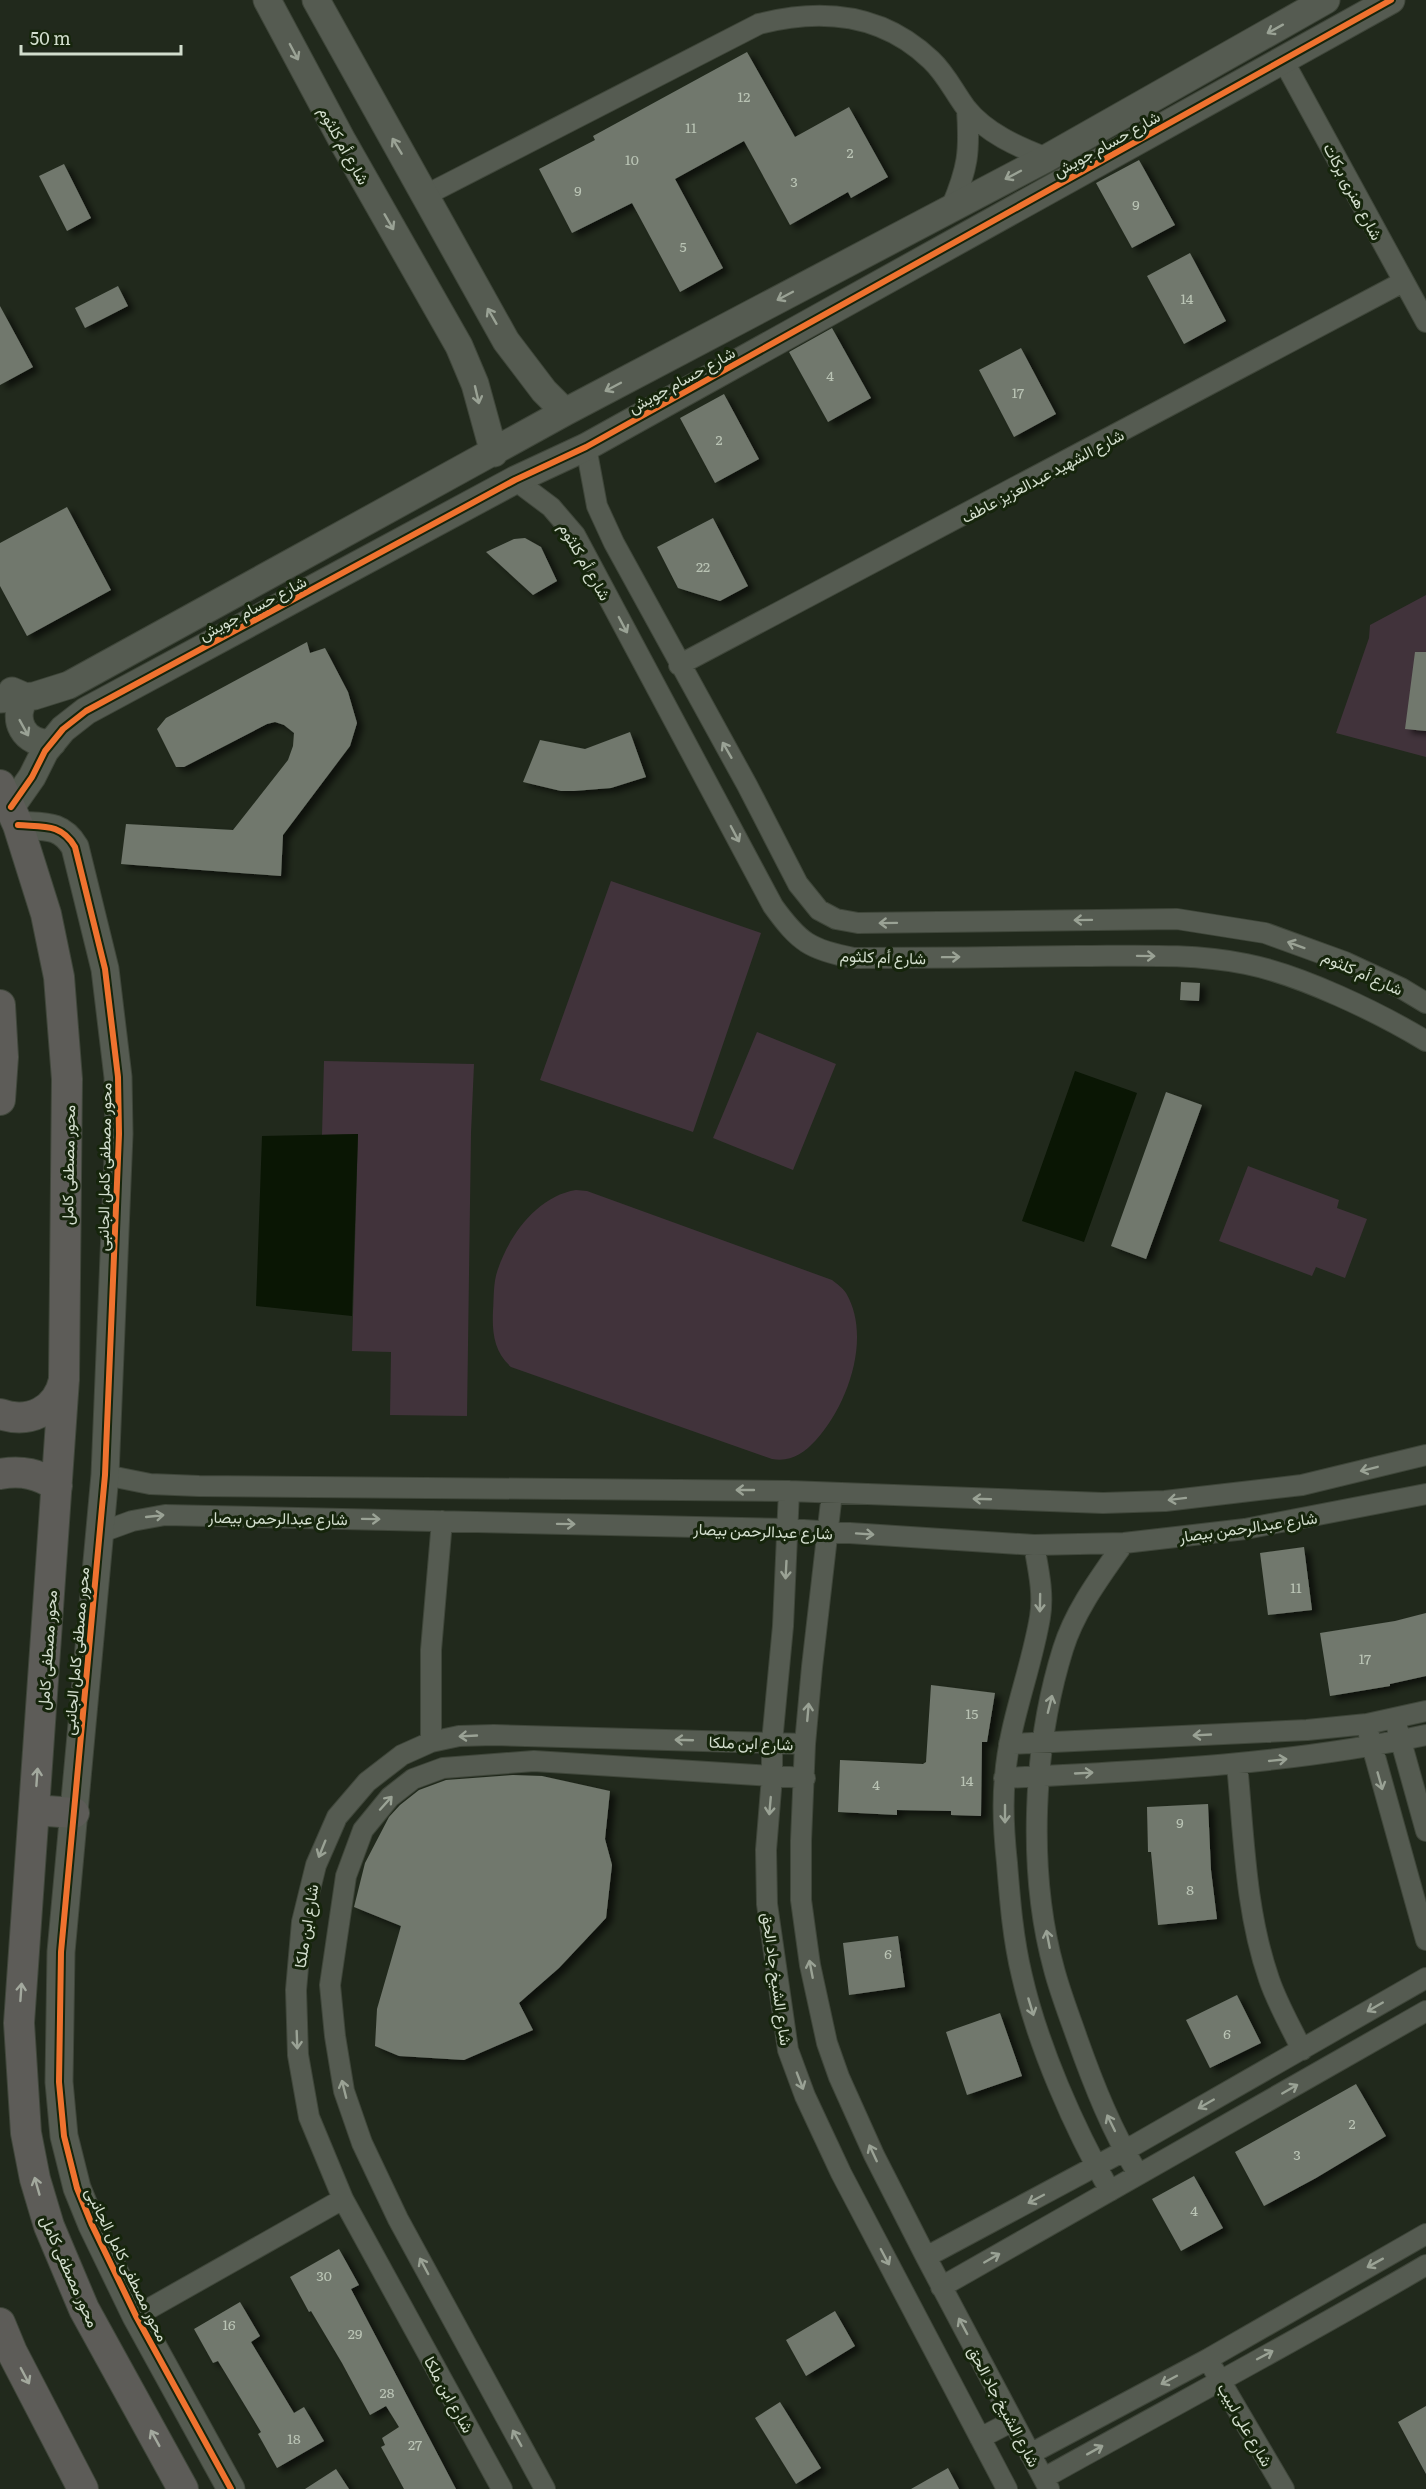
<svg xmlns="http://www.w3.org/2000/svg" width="1426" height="2489" viewBox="0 0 1426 2489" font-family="Literata,Vazirmatn,serif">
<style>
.green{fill:#41333b}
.water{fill:#0a1604}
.building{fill:#71786d;filter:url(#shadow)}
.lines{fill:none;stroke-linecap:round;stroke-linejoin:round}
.street-casing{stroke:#3f463a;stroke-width:22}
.secondary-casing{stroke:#3f463a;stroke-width:29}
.primary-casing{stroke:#3f463a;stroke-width:32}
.street{stroke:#555b51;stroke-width:20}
.secondary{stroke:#555b51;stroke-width:27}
.primary{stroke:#5d5c58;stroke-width:30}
.cycleway-casing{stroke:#16250c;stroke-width:10}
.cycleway{stroke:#ef722f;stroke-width:6}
.oneway{stroke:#9aa295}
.oneway2{stroke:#a3a99e}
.labels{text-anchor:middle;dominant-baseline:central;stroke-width:6;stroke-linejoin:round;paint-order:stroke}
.number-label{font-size:14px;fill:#bac4b5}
.street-label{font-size:16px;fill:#d2ddcd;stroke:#16250c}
</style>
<defs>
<filter id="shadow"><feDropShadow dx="6" dy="4" stdDeviation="3" flood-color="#0009"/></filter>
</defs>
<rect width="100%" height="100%" fill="#21291c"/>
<path class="green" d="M1426,595V757L1336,733L1369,638L1370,625Z
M611,881L761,933L693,1132L540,1080Z
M757,1032L836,1064L793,1170L713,1138Z
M324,1061L474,1064L471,1133L467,1416L390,1415L391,1352L352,1351L358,1134L322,1135Z
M1248,1166L1339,1200L1337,1208L1367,1219L1345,1278L1316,1267L1312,1276L1219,1241Z
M576,1190L587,1191L832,1280C837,1284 843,1288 846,1293C872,1337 848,1405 816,1440C803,1454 791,1462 772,1459L511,1367C494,1352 492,1332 493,1311C494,1298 493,1282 498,1269C510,1234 538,1196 576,1190Z"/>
<path class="water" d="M1075,1071L1137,1093L1084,1242L1022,1221Z
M358,1134L352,1316L256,1306L262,1136Z"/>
<path class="building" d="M747,52L795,137L849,107L888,177L851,198L848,192L790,225L744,141L675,179L723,268L680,292L632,203L572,233L539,169L595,140L593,136Z
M1139,160L1175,225L1132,248L1096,183Z
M64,164L91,218L67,231L39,176Z
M1190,253L1226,321L1184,344L1147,276Z
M118,286L128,306L85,328L75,308Z
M0,306L33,367L0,385Z
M832,328L871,398L828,422L789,352Z
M1021,348L1056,414L1014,437L979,370Z
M724,394L759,459L715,483L680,418Z
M67,507L111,590L27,636L0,586V543Z
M713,518L748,586L720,601L678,588L657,547Z
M525,538L541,547L557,581L533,595L486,552L514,539Z
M307,642L310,653L325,648L348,692L357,723L350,746L283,835L281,876L121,864L126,824L233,830L288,760L293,746L294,733L284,725L275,722L267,724L184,767H176L157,729L166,718Z
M1415,652H1426V731L1405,729Z
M630,732L646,777L611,788L574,791H561L523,782L540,740L585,749Z
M1181,982L1200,983L1199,1001L1180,1000Z
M1166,1092L1202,1105L1146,1259L1111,1246Z
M1304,1547L1312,1610L1268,1615L1260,1553Z
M1426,1613V1676L1390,1684V1686L1330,1696L1320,1633L1395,1621Z
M931,1685L995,1693L987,1742H982L981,1816L951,1815V1811L897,1810V1815L838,1812L840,1760L923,1764L926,1762Z
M513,1775L542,1776L610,1791L605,1839L612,1865L606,1918L559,1968L519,2003L533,2030L464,2060L399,2056L375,2046L377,2009L401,1926L354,1907L365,1863L389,1817L400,1805L419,1790L446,1780Z
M1208,1804L1211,1870L1217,1919L1158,1925L1151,1852H1148L1147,1807Z
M898,1936L905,1987L849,1995L843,1943Z
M1237,1995L1261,2043L1210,2068L1186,2020Z
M1000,2013L1022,2076L967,2095L946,2032Z
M1356,2084L1386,2136L1316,2178L1264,2206L1235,2152Z
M1194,2176L1223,2228L1181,2251L1152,2199Z
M339,2249L359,2285L351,2289L456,2489H404L381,2447L385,2445L382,2438L399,2427L386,2406L370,2415L342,2363L311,2311L309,2312L290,2277Z
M240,2302L260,2336L251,2342L294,2413L304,2407L324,2441L277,2468L258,2434L261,2432L218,2361L213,2363L194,2329Z
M835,2311L855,2346L806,2376L786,2340Z
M780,2402L821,2468L796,2484L755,2418Z
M1426,2406V2474L1398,2422Z
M948,2468L959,2489H911Z
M336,2469L349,2489H305Z"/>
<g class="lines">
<g class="street-casing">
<path id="street" d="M1283,60L1426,322
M426,195L759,24C821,8 882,13 931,60C946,74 954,92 966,108C986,133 1018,147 1047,158
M951,208C968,168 970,152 967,109
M586,447L597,506L614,543L747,785L798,884L819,910L836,919L858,923L1177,919L1265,933L1345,962L1401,988L1426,1003
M515,480L551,507L575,535L773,906C799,942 810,950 854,958C929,958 1003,957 1078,956C1134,956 1191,953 1246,964C1301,975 1378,1012 1426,1041
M679,665L1403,282
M105,1475L150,1484L199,1486L789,1491L1103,1503L1165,1501L1302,1485L1426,1455
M789,1491L783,1626L772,1742V1777L766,1850L767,1904L788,2050L805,2096L841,2173L1007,2489
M832,1493L812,1667L805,1744L801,1841V1900L810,1965L827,2043L839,2077L874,2155L926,2257L1049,2489
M99,1533L132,1521L165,1515L788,1529L1034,1545L1124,1543L1245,1529L1426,1494
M1124,1543C1101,1576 1075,1610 1063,1649C1033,1745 1027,1871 1054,1969C1060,1992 1069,2015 1077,2038C1094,2086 1112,2131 1138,2174
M1034,1545C1038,1568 1044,1593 1040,1617C1031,1671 1009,1722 1005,1777C1002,1805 1004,1835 1007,1863C1010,1901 1013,1939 1022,1976C1038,2046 1074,2128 1110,2191
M1397,1727L1426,1831
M1369,1735L1426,1940
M431,1742V1650L442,1521
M1009,1744L1307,1730L1367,1724L1426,1711
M1237,1764C1244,1836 1245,1910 1269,1979C1277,2003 1291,2027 1302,2050
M1004,1778C1146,1771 1287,1765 1426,1735
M926,2257L1124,2151L1426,1978
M941,2287L1426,2011
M136,2316L343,2199
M1214,2370L1284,2489
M980,2438L1013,2421
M1030,2454L1208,2359L1426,2234
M1044,2478C1171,2407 1300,2339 1426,2265
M502,2489L343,2199L309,2117L298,2055L296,1990L302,1922L316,1865L337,1817L367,1782L402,1755L431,1742L459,1736L494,1735L805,1744
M545,2489L398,2219L362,2143L344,2091L335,2036L330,1985L346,1876L363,1830L390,1797L413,1779L443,1768L534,1761L805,1778"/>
</g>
<g class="secondary-casing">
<path id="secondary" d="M267,0L343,142L459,346L475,384L494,453
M316,0L506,341L544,391L565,412
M12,691L26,697C10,719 24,745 52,743
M0,699L34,696L69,685L565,412L1047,158L1326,0
M11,807L32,777L45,751L63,729L86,711L515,480L586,447L1391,0
M18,825C43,827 61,823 75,847L105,969L118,1077L119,1134L105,1475L61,1952L59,2082L64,2136L77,2188L92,2225L136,2316L231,2489"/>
</g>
<g class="primary-casing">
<path id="primary" d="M0,785L18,825L46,914L59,977L67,1079L64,1379L19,2023L26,2133L35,2179L49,2226L84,2309L183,2489
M0,1005L3,1057L0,1100
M0,1414C29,1424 57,1411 64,1380
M0,1474C22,1470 39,1474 57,1486
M34,1810L74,1813
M0,2323L12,2352L83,2489"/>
</g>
<use href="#street" class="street"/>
<use href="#secondary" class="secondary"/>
<use href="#primary" class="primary"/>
<g class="cycleway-casing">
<path id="cycleway" d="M11,807L32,777L45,751L63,729L86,711L515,480L586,447L1391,0
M18,825C43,827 61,823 75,847L105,969L118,1077L119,1134L105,1475L61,1952L59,2082L64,2136L77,2188L92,2225L136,2316L231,2489"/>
</g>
<use href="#cycleway" class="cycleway"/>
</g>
<defs><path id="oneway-shaft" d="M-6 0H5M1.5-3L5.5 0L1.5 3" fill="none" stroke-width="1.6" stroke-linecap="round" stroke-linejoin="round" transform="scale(1.5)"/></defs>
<g class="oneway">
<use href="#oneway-shaft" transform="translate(1275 29) rotate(151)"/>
<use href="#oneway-shaft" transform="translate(294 52) rotate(62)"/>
<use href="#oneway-shaft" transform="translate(397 146) rotate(-121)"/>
<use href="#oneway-shaft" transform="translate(1013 175) rotate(152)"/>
<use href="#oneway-shaft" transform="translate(389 222) rotate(60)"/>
<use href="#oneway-shaft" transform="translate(785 296) rotate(152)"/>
<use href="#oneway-shaft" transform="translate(492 316) rotate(-120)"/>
<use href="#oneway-shaft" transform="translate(613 387) rotate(152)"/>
<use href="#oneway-shaft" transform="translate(477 395) rotate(77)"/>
<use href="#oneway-shaft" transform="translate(623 625) rotate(62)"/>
<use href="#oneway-shaft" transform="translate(24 728) rotate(61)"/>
<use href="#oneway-shaft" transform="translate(727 750) rotate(-120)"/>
<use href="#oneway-shaft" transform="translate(735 834) rotate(62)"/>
<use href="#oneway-shaft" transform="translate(1083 920) rotate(179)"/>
<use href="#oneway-shaft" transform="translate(888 923) rotate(179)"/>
<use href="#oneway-shaft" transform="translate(1296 945) rotate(-160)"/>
<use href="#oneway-shaft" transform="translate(1146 956) rotate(1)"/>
<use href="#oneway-shaft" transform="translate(951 957) rotate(-1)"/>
<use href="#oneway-shaft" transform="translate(1369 1469) rotate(166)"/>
<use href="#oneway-shaft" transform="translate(745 1490) rotate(-180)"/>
<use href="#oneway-shaft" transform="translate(982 1499) rotate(-178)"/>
<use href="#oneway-shaft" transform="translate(1177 1499) rotate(173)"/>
<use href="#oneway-shaft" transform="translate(155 1516) rotate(-6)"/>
<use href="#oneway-shaft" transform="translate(371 1519) rotate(1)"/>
<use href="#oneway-shaft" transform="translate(566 1524) rotate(1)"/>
<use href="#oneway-shaft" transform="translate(865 1534) rotate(4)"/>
<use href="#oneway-shaft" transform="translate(786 1570) rotate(93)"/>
<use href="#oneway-shaft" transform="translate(1040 1603) rotate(91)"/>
<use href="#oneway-shaft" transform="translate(1050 1704) rotate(-76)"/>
<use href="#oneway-shaft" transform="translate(808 1712) rotate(-85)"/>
<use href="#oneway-shaft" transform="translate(1202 1735) rotate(177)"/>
<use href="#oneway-shaft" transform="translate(468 1736) rotate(177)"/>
<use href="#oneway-shaft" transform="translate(684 1740) rotate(-178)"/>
<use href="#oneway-shaft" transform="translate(1278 1760) rotate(-6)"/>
<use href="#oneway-shaft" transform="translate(1084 1773) rotate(-3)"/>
<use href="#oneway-shaft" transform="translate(1380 1781) rotate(74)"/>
<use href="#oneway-shaft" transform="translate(386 1803) rotate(-48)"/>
<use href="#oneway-shaft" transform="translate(770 1806) rotate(95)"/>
<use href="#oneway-shaft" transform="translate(1005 1814) rotate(90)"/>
<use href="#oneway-shaft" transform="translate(322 1849) rotate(112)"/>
<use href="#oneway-shaft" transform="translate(1048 1939) rotate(-101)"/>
<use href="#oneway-shaft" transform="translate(811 1969) rotate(-101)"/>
<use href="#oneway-shaft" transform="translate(1031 2007) rotate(73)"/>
<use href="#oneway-shaft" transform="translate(1375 2007) rotate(150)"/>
<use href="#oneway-shaft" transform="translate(297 2040) rotate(88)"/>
<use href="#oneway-shaft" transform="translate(800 2081) rotate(69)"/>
<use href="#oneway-shaft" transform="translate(344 2089) rotate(-104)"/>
<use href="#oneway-shaft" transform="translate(1290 2089) rotate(-30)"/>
<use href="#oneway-shaft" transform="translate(1206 2104) rotate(150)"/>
<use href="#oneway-shaft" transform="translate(1111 2123) rotate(-116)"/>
<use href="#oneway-shaft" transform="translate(873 2153) rotate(-115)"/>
<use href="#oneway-shaft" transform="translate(1036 2199) rotate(152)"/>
<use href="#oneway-shaft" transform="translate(885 2257) rotate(62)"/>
<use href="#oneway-shaft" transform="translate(992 2258) rotate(-30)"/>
<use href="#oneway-shaft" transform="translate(1375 2263) rotate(151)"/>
<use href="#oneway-shaft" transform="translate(424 2266) rotate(-118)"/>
<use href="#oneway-shaft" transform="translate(963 2326) rotate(-118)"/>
<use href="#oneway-shaft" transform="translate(1265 2355) rotate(-28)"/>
<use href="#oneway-shaft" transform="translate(1169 2380) rotate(152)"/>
<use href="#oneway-shaft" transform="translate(517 2438) rotate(-119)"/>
<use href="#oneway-shaft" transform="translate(1095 2450) rotate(-29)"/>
</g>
<g class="oneway2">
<use href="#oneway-shaft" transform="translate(37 1777) rotate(-86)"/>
<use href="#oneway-shaft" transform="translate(21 1992) rotate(-86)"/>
<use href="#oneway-shaft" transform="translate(37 2186) rotate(-106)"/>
<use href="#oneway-shaft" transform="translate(25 2376) rotate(62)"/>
<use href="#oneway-shaft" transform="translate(155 2438) rotate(-119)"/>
</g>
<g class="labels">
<g class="number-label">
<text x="744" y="96">12</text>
<text x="691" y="127">11</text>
<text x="850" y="152">2</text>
<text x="632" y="159">10</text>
<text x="794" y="181">3</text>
<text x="578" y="190">9</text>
<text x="1136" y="204">9</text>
<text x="683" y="246">5</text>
<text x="1187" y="298">14</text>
<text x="830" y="375">4</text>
<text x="1018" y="392">17</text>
<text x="719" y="439">2</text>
<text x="703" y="566">22</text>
<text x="1296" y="1587">11</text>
<text x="1365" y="1658">17</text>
<text x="972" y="1713">15</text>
<text x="967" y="1780">14</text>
<text x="876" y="1784">4</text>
<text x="1180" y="1822">9</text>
<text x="1190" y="1889">8</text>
<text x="888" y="1953">6</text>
<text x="1227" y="2033">6</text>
<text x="1352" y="2123">2</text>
<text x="1297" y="2154">3</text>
<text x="1194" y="2210">4</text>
<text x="324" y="2275">30</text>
<text x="229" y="2324">16</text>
<text x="355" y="2333">29</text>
<text x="387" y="2392">28</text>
<text x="294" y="2438">18</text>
<text x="415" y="2444">27</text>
</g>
<g class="street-label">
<text transform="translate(1106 143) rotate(-29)">شارع حسام جويش</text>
<text transform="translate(345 145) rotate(61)">شارع أم كلثوم</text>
<text transform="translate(1354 191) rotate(62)">شارع هنرى بركات</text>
<text transform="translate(681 379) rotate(-29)">شارع حسام جويش</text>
<text transform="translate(1042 475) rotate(-28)">شارع الشهيد عبدالعزيز عاطف</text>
<text transform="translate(586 561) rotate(60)">شارع أم كلثوم</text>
<text transform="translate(252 607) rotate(-28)">شارع حسام جويش</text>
<text transform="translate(883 956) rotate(2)">شارع أم كلثوم</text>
<text transform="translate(1363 972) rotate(24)">شارع أم كلثوم</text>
<text transform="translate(67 1165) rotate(-89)">محور مصطفى كامل</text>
<text transform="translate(103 1167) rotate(-89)">محور مصطفى كامل الجانبى</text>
<text transform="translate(278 1517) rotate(1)">شارع عبدالرحمن بيصار</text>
<text transform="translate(1248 1526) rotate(-8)">شارع عبدالرحمن بيصار</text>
<text transform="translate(763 1530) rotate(2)">شارع عبدالرحمن بيصار</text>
<text transform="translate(46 1650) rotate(-86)">محور مصطفى كامل</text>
<text transform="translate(75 1651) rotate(-85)">محور مصطفى كامل الجانبى</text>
<text transform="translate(751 1742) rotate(2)">شارع ابن ملكا</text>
<text transform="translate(305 1926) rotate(-81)">شارع ابن ملكا</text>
<text transform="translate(778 1979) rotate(82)">شارع الشيخ جاد الحق</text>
<text transform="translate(128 2264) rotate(64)">محور مصطفى كامل الجانبى</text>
<text transform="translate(71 2271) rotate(66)">محور مصطفى كامل</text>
<text transform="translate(450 2394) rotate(61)">شارع ابن ملكا</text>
<text transform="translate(1005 2406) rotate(62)">شارع الشيخ جاد الحق</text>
<text transform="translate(1246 2424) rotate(60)">شارع على لبيب</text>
</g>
</g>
<path d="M21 45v9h160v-9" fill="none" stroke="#d2ddcd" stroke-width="3"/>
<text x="30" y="45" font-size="18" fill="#d2ddcd" stroke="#16250c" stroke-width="4.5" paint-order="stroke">50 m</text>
</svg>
